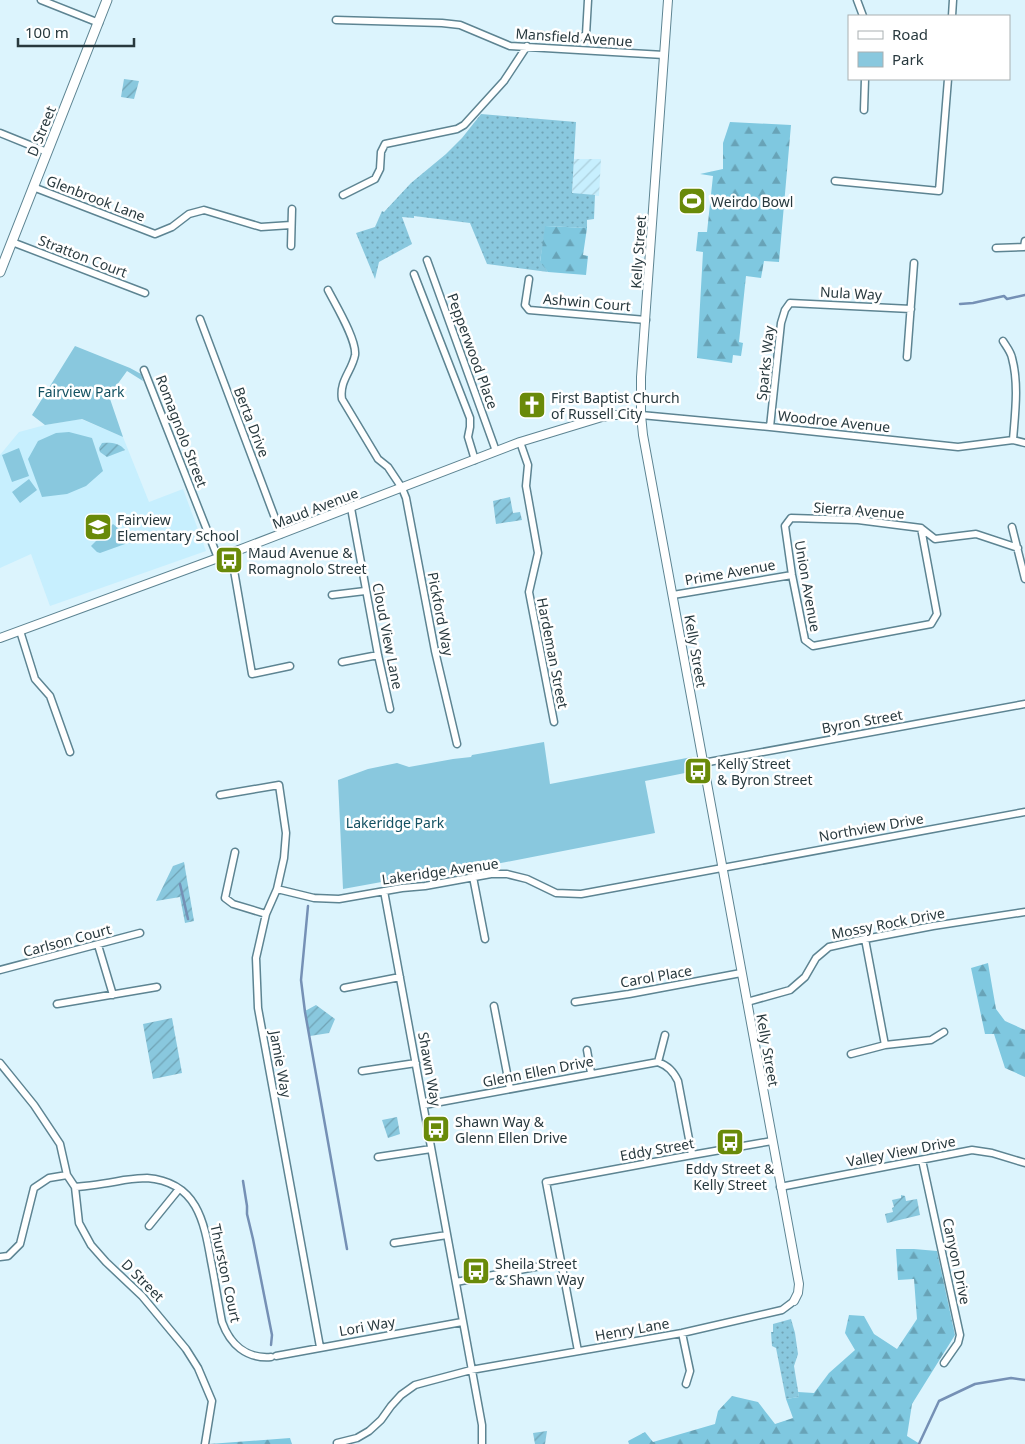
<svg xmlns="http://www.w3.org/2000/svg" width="1025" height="1444" viewBox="0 0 1025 1444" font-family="'Noto Sans',sans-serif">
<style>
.built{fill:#c7effe}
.industrial{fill:url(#industrial-furrows)}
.grass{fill:url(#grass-dots)}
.forest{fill:url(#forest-firs)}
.park{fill:#89c8de}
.garden{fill:url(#garden-furrows)}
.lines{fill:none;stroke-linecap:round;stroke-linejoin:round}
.stream{stroke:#7590b5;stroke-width:2.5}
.minor-casing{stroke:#5d8492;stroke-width:9}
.tertiary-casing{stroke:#5d8492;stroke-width:10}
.secondary-casing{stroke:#5d8492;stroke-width:11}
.minor{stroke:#fff;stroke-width:6}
.tertiary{stroke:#fff;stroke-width:8}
.secondary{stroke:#fff;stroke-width:9}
.labels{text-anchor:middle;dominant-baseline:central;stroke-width:5;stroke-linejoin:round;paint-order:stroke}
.street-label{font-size:14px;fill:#28393e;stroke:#fff}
.poi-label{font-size:14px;fill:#28393e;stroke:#fff;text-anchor:start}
.park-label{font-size:14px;fill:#135162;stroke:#fff}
</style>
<defs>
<pattern id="industrial-furrows" width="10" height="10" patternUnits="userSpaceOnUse" patternTransform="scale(1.25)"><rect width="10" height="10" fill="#c7effe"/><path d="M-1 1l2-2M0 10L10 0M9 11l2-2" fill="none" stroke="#abcedb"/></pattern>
<pattern id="grass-dots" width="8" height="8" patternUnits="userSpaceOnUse" patternTransform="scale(1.25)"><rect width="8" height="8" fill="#89c8de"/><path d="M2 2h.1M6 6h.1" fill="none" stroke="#70a3b5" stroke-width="1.8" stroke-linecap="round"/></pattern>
<pattern id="forest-firs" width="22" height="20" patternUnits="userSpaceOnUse" patternTransform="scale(1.25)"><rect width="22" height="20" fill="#7fc8e0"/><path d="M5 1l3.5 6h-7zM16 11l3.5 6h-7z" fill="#68a3b7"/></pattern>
<pattern id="garden-furrows" width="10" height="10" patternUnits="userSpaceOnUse" patternTransform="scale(1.25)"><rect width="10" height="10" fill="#89c8de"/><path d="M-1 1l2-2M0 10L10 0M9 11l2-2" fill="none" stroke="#70a3b5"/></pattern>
</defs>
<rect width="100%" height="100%" fill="#dcf4fd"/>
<path class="built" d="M81,419L123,437L149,502L183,489L206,551L50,606L31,554L0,568V455L19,432L45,425Z"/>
<path class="industrial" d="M574,159H601L599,196L572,194Z"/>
<path class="grass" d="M481,114L576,122L572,193L595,195L594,219L587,220V228L546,226L540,261L548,272L487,264L470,223L414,216V218L402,217L412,244L379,262L375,279L356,233L375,227L382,211L384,212L411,183L446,154L462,138Z
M791,1319L795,1333L798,1354L794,1366L799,1397L786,1399L776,1348L772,1346L771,1332H773V1324Z"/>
<path class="forest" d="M730,122L791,125L779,262L764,261L761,278L746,276L739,342L743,343L741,356L733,355L732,363L697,358L703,252L696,251L698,232H707L713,176L700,174L723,169V143Z
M545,226L587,228L583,255L588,256L586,275L548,272L540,262Z
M988,963L996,1009L1005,1021L1025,1030V1077L1005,1068L994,1034H985L971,968Z
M896,1249H914L937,1251L955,1335L912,1404L907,1436L920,1444H629L628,1441L645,1432L653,1442L715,1424L718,1411L732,1396L758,1402L775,1424L793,1418L786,1399L799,1397L798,1392L814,1393L829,1373L855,1350L845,1333L849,1315L864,1316L874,1334L897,1349L917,1319L914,1279L898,1280Z
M290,1438L292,1444H209Z"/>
<path class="park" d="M75,346L130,368L141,374L143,381L127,371L109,396L123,437L82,419L45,425L32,415Z
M69,432L92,438L103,471L86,486L67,494L42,497L28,459L38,441L56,433Z
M19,448L29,476L12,482L2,455Z
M29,479L37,490L20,503L12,492Z
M113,524L130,538L125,544L100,553L97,552L91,546Z
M544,742L550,784L692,757L695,771L645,781L655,833L424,878L398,879L343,889L338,780L368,769L397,763L409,767L453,759L471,757L472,755Z"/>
<path class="garden" d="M124,79L139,81L134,99L121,97Z
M102,443C110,442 120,443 125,450L107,457L100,452L99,448Z
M510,497L513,513L520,512L522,520L496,524L493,501Z
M184,862L194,921L185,923L180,897L156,901L173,866Z
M316,1005L335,1019L329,1033L310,1036L305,1011Z
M172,1018L182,1073L153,1079L143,1024Z
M397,1117L400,1134L388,1138L382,1120Z
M901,1195L905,1196L906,1201L917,1199L920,1215L887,1223L885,1214L893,1212L892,1208L894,1207L892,1200L901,1198Z
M547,1431L545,1444H535L533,1433Z"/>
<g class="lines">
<path class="stream" d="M960,304L973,303L1004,296L1007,299L1025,295
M180,884L188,919
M308,906L301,980L305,1012L347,1249
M243,1181L247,1206V1214L253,1239L272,1335L271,1345
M919,1444L939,1401L975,1384L1011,1378L1025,1380"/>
<g class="minor-casing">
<path id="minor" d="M41,0L99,23
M857,0L863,16
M952,16L953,0
M336,20L442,23L460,25L510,46L664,55
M538,35L578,38L586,35L588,0
M864,110L865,79
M0,133L47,152
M835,181L939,191L948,79
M33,187L155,234L172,227L189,214L204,210L261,227L291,225
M343,195L375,179L380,169L381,152L385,144L457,129L464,125L504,81L527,46
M12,242L145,293
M291,246L292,209
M996,248L1024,247L1025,241
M427,260L496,451
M414,274L470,418V427L468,437L475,460
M529,279L525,305L529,310L646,320
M328,290C335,304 357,340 355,355C352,371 339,381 342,399L378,459L388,467L402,488L406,498L435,651L457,744
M200,319L281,534
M1003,341C1006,346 1011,352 1012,358C1019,384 1015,414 1013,440
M907,357L914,263
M144,370L218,558
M641,415L770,427L958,447L1013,440L1025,443
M770,427L781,323L785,310L790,303L911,309
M520,442L528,465L526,486L538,553L529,592L554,722
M351,508L378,655L390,709
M1012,527L1025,579
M921,528L937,614L931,624L813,646L805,640L792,575L785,526L791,518L858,520L921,528L935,539L976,534L1018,548
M231,553L252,674L290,666
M332,595L365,591
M673,595L792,575
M20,631L35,679L50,696L70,752
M342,662L378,655
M703,763L1025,704
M220,795L279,785L286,833L284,858L277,889L266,914L256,958L258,1008L320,1347
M235,852L225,898L233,904L266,914
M473,877L485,939
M277,889L314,898L339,899L402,888L425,886L491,874H507L527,879L556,893L581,894L1025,812
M384,891L482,1425V1444
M865,939L885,1045
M98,945L113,995
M0,970L140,933
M344,988L400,977
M575,1002L629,994L741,973
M747,1002L790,990L805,977L816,958L829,947L865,939L933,926L1025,912
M57,1004L157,987
M494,1006L510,1089
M587,1050L591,1073
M851,1054L885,1045L931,1040L944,1032
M658,1062C668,1066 673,1071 678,1081L692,1155
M658,1062L665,1035
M0,1063L34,1105L60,1144L67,1175L75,1187L79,1223L91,1245L106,1262L142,1296L186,1349L198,1368L212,1401L205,1444
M362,1071L416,1063
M424,1105L658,1062
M378,1157L431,1149
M922,1160L960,1335L958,1343L944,1363
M75,1187C91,1186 108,1183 124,1180C132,1179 140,1178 147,1178C197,1182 204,1221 211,1261C215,1281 218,1302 222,1322C230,1344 246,1359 271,1357
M780,1187L972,1150L992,1153L1025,1163
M149,1226L179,1189
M394,1243L447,1235
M0,1257L8,1256L20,1244L34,1188L49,1178L67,1175
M456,1282L562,1262
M682,1333L690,1371L686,1384
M578,1351L546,1182L692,1155L772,1141
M276,1356L462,1322
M337,1443L357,1438L369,1431L381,1420L391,1406L401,1395L415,1385L426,1382L471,1370L682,1333L782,1310L794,1301"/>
</g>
<g class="tertiary-casing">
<path id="tertiary" d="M668,0L641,377V415L643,435L799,1284L798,1293L794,1301
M0,638L218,558L520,442L602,417L612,415H641"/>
</g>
<g class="secondary-casing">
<path id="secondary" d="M0,272L107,0"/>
</g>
<use href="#minor" class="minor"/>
<use href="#tertiary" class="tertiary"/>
<use href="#secondary" class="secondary"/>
</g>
<defs>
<g id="stadium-square" transform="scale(1.4375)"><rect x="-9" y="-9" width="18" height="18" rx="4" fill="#698a09" stroke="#fff"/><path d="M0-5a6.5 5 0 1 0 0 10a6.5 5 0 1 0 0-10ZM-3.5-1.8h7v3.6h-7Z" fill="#fff"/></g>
<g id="church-square" transform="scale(1.4375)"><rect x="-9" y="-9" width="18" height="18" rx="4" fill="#698a09" stroke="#fff"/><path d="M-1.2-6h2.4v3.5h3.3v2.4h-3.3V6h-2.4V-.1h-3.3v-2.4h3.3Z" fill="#fff"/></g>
<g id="school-square" transform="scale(1.4375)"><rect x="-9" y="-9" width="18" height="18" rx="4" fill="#698a09" stroke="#fff"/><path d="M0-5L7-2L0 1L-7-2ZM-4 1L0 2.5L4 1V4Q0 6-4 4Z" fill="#fff"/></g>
<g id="bus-square" transform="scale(1.4375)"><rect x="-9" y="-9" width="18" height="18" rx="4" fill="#698a09" stroke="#fff"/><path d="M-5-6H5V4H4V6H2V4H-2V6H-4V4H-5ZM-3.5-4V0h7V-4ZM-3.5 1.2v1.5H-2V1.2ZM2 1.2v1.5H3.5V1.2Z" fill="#fff"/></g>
</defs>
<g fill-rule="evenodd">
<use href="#stadium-square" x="692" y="201"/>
<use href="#church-square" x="532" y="405"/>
<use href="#school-square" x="98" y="527"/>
<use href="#bus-square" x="229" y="560"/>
<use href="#bus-square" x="698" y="771"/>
<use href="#bus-square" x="436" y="1129"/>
<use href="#bus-square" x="730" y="1142"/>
<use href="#bus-square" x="476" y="1271"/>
</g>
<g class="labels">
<g class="street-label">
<text transform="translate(574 37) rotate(4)">Mansfield Avenue</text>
<text transform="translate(41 131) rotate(-68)">D Street</text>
<text transform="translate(96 198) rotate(21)">Glenbrook Lane</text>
<text transform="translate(638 252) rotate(-86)">Kelly Street</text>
<text transform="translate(83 256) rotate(21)">Stratton Court</text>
<text transform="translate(851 293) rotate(3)">Nula Way</text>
<text transform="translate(587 302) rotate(5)">Ashwin Court</text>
<text transform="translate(473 351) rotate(70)">Pepperwood Place</text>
<text transform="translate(765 363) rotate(-84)">Sparks Way</text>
<text transform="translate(834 421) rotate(6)">Woodroe Avenue</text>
<text transform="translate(252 422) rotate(69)">Berta Drive</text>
<text transform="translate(182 431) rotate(69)">Romagnolo Street</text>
<text transform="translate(315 508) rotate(-21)">Maud Avenue</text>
<text transform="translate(859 510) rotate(4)">Sierra Avenue</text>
<text transform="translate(730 572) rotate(-10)">Prime Avenue</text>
<text transform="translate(808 586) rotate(80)">Union Avenue</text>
<text transform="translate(441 614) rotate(79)">Pickford Way</text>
<text transform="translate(388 636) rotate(79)">Cloud View Lane</text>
<text transform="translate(696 651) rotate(80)">Kelly Street</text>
<text transform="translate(553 653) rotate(79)">Hardeman Street</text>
<text transform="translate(862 721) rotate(-10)">Byron Street</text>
<text transform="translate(871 827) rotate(-10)">Northview Drive</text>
<text transform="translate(440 871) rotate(-8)">Lakeridge Avenue</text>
<text transform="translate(888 923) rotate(-11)">Mossy Rock Drive</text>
<text transform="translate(67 940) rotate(-15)">Carlson Court</text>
<text transform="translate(656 976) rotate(-10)">Carol Place</text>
<text transform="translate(768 1050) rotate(80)">Kelly Street</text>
<text transform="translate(281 1064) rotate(80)">Jamie Way</text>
<text transform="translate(430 1069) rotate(80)">Shawn Way</text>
<text transform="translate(538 1071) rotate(-11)">Glenn Ellen Drive</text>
<text transform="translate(657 1149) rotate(-10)">Eddy Street</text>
<text transform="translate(901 1151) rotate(-11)">Valley View Drive</text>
<text transform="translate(957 1261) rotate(78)">Canyon Drive</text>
<text transform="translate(226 1273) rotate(78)">Thurston Court</text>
<text transform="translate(143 1280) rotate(45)">D Street</text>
<text transform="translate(367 1326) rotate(-10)">Lori Way</text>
<text transform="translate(632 1329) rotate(-10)">Henry Lane</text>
</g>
<g class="poi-label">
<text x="711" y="201">Weirdo Bowl</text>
<text x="551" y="397">First Baptist Church<tspan x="551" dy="16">of Russell City</tspan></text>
<text x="117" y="519">Fairview<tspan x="117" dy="16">Elementary School</tspan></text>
<text x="248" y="552">Maud Avenue &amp;<tspan x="248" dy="16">Romagnolo Street</tspan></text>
<text x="717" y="763">Kelly Street<tspan x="717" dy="16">&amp; Byron Street</tspan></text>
<text x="455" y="1121">Shawn Way &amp;<tspan x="455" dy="16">Glenn Ellen Drive</tspan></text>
<text x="730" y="1168" text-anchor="middle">Eddy Street &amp;<tspan x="730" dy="16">Kelly Street</tspan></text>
<text x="495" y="1263">Sheila Street<tspan x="495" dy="16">&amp; Shawn Way</tspan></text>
</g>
<g class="park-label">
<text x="81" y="391">Fairview Park</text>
<text x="395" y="822">Lakeridge Park</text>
</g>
</g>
<rect x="848" y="15" width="162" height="65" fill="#ffffff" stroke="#a9b0b2"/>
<rect x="858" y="31" width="25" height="8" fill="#ffffff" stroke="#a9b0b2"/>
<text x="892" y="40" font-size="15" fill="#28393e">Road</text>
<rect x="858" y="52" width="25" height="15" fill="#89c8de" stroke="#a9b0b2"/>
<text x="892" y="65" font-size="15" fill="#28393e">Park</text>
<path d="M18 38v8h116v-8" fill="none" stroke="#28393e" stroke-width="2.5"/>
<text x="25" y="38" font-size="15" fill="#28393e" stroke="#ffffff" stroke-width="4" paint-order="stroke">100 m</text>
</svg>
